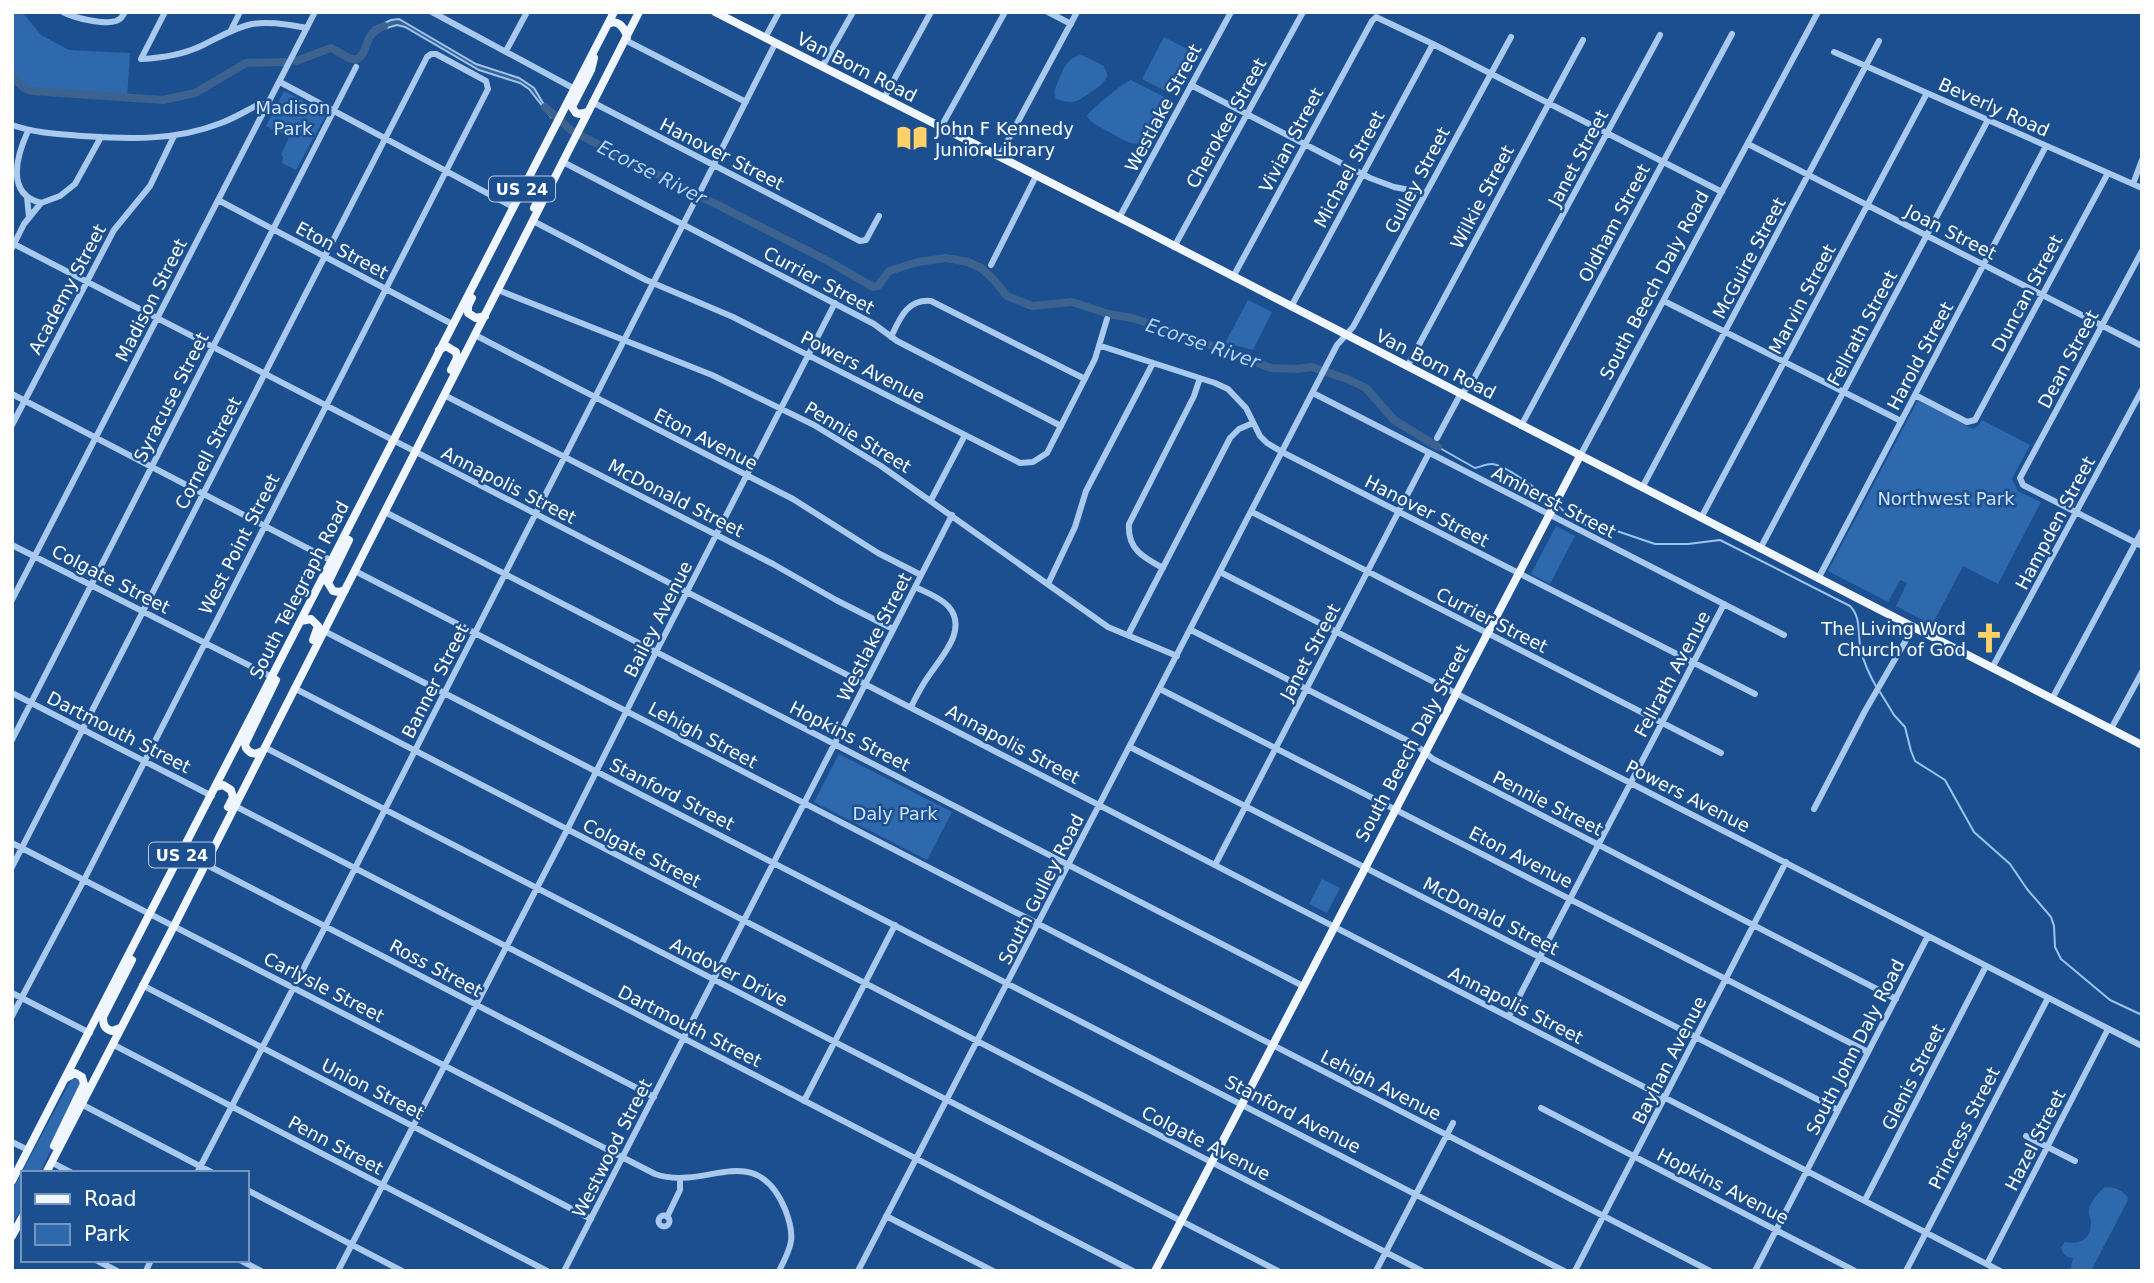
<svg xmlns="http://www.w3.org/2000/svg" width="2154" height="1283" viewBox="0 0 2154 1283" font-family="'DejaVu Sans',sans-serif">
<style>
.green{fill:#2e69ad}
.water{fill:#3c6290;stroke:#9cc4f0;stroke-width:2}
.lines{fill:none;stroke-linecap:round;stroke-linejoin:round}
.stream{stroke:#9cc4f0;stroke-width:2}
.river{stroke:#3c6290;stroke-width:8}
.minor{stroke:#a9c9ee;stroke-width:6}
.major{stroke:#f0f6ff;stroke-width:8}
.labels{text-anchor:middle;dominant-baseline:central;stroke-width:5;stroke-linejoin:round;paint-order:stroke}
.shield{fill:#1b4f8f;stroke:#bbcadd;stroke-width:2}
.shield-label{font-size:16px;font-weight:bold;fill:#fff}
.street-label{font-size:18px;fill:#fff;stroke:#1b4f8f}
.park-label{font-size:18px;fill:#cfe3fa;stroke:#1b4f8f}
.poi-label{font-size:18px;fill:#fff;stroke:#1b4f8f;text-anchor:start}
.water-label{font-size:19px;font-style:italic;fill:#b5d3f5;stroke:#1b4f8f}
</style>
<rect width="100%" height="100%" fill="#1b4f8f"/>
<path class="green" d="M12,12L24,14L41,35L69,50L130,53L127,99L32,91L24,88L12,77Z
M1164,37L1191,51L1169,93L1142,79Z
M1082,55L1104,66C1105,69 1108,74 1107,77C1105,84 1080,101 1073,102C1068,103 1061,100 1056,99L1054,91C1061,76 1065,56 1082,55Z
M1131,80L1170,100C1165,116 1156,137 1139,143C1130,146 1117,136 1109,132C1101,127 1091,124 1087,116C1091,109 1123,83 1131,80Z
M284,91L327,113L296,170L282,163L283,156L281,155L289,137L266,126Z
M1248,300L1272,312L1253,350L1225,343Z
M1918,400L1973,429L1978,426L1982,420L2030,445L2012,479L2018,491L2041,502L1998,584L1963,566L1932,625L1896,606L1907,583L1900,580L1888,602L1828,571Z
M1556,526L1575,536L1550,584L1531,574Z
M839,754L952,812L927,860L814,802Z
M1322,879L1340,888L1327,913L1309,904Z
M72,1078L78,1079L81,1085L40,1173H23V1206L12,1224V1191Z
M2105,1187C2114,1187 2123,1190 2128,1198L2127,1202L2091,1271H2070L2073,1258C2066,1257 2063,1255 2061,1247L2065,1242C2080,1245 2091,1239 2091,1222C2091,1218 2088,1214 2089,1211C2089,1202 2099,1192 2105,1187Z"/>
<path class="water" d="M399,19L476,64L519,78L534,88L543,103L554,112L551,117L529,89L520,83L479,70L405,27L397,25L376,31L374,28L391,20Z"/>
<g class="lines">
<path class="stream" d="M1438,447L1475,468C1480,467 1486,464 1492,464C1504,464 1541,492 1552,501
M1559,507L1572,518L1586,525L1611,529L1655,544H1688L1720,540L1850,606C1862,618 1857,635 1861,650C1864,664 1870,676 1877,688
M1880,692L1894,715L1905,727L1911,751L1915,761L1945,780L1974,832L2010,864L2027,889L2051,917L2054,926L2055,947L2061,959L2110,1000L2142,1015"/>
<path class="river" d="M296,61L331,48L349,58L356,60C372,50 360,36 384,26
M12,77L24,88L32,91L163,100L195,93L246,63L284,62
M545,107L572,131L830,262L873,287L878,286L889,271L918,262L946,258L968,262L981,268L994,280L1007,296L1032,306L1072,302L1109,314L1132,318L1164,328L1271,368L1296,369L1312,367L1347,379L1366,388L1394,420L1438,447"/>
<path class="minor" d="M63,12C74,18 104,25 116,21C121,19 122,17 125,12
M165,12L141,59C162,58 182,55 201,46C218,38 233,28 252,24C271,21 288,25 307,28
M432,12L573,88
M1048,12L1071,24
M231,30L240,12
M765,38L779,12
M625,40L746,102
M506,51L527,12
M1834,52L2142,188
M822,67L853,12
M280,82L513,207
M1191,85L1370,178L1394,187L1426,193
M884,98L931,12
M592,102L860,241L866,240L879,216
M12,125C35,133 58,134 82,136C129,139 176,141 221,123C235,118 247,110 260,104L268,105
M941,127L1005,12
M28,131C17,155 5,194 41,203
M1748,144L2142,346
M999,157L1077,12
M563,162L874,324L897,341L1061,426
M2133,184L2142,160
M701,190L775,44
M27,197L29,217
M218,200L452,324
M1119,218L1231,12
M533,221L646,280L733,317L1020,463L1033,462L1047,453L1095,359L1107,319
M12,243L2000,1271
M1174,247L1303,12
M12,248L24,224L41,203L60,196L75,184L101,137
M2142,251L2020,478L2023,485L2142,546
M991,265L1036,176
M1233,277L1372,21L1376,17L1433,44L1722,192
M498,290L712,375L814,425L881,466L1108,627L1177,656
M1664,301L1901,421
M1291,307L1433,44
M475,335L793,499L878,553L921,575
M891,337C900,318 907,299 931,301L1085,379
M1101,346L1215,383L1228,389L1246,408L1260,436L1267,443L1282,452L1755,694
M1407,367L1583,40
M1313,393L1784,635
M12,394L332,561
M444,395L773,564L836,600L893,629
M1915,395L1967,422L1975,420L2108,173
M12,425L114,230L150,186L174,136
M1521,426L1732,34
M1437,438L1460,395L1471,384L1660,35
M1580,456L1818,12
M1642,488L1879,41
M931,500L965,435
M385,512L1303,986
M1252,512L1721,753
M1701,518L1927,93
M12,545L272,677
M1760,549L1988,120
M1163,568C1144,558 1127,549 1129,524L1194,396L1200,378
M355,571L1710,1271
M1220,572L2142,1046
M1818,579L2046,146
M1048,584L1075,527L1086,491L1153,363
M12,600L315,12
M1191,630L1416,745L1433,759L1896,999
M324,631L1564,1271
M1128,635L1230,438L1239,429L1253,423
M1992,668L2142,390
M294,688L1422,1271
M1160,689L1868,1052
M12,693L212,796
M2052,699L2142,531
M911,707C915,699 919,691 924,683C936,662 971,631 948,606C940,597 925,592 915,587
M2111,729L2142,672
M12,740L356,67
M264,747L1278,1271
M1130,747L1838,1110
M235,806L1133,1271
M1814,809L1865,711L1913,628
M12,843L655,1174C705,1192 755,1138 785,1209C796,1237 792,1246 779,1271
M205,864L654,1097
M1215,865L1429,453
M12,867L427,57L431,54H436L486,81L488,89L84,880L12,1016
M142,985L591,1219
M12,993L90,1033
M1509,1016L1724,604
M112,1044L547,1271
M804,1101L895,925
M81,1104L213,1173
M1541,1108L1855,1271
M2026,1136L2075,1161
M12,1142L28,1150
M51,1162L72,1173
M197,1173L323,931L695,201
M247,1190L402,1271
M1865,1200L1986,966
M658.5 1221a5.5 5.5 0 1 1 11 0a5.5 5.5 0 1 1-11 0Z
M886,1216L993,1271
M667,1217L680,1190V1178
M96,1260L117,1271
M240,1260L261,1271
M1987,1264L2108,1029
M146,1271L151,1260
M338,1271L567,830L654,656L835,303
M564,1271L952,515
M858,1271L1337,345L1353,327L1511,37
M1376,1271L1453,1123
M1575,1271L1786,862
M1755,1271L1928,936
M1906,1271L2048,998"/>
<path class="major" d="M715,12L1134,225L2142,745
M608,24L613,22C621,23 625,29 627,37
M588,112L580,114L576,113L572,107L591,70L594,58
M522,190L530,187L538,192V200L534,208
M472,298L468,306V313L476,318L485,316
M439,350L446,346L456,352L457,358L451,370
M345,590L339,592L333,591L328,583L349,540
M301,621L311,619L318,626L313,640
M262,751C255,755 250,754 246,748L245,744L276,680
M216,787L223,785L231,790L233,797L228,807
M120,1028L112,1031C104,1029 103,1024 103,1017L132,960
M54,1146L84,1084L82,1077L75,1073L66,1078
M46,1173L174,926L639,12
M12,1181L614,12
M12,1236L23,1216
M1155,1271L1580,456"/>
</g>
<defs>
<g id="library-bare" transform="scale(2.415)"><path d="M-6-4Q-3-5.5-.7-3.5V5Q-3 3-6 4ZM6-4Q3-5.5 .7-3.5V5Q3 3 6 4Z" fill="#ffd166" stroke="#1b4f8f" stroke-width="2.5" paint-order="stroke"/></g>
<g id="church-bare" transform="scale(2.415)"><path d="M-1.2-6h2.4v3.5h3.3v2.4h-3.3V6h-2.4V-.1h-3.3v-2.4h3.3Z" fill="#ffd166" stroke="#1b4f8f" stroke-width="2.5" paint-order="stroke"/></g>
</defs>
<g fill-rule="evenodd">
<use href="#library-bare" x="912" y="138"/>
<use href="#church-bare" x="1989" y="638"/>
</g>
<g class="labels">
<g class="shield">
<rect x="489" y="176.5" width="66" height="25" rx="5"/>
<rect x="149" y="842.5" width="66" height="25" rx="5"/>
</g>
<g class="shield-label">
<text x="522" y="189">US 24</text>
<text x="182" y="855">US 24</text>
</g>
<g class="street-label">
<text transform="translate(857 67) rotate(27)">Van Born Road</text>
<text transform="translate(1994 107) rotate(24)">Beverly Road</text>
<text transform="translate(1163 108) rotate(-62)">Westlake Street</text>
<text transform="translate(1226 123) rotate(-61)">Cherokee Street</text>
<text transform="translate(1291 140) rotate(-62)">Vivian Street</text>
<text transform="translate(722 154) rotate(27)">Hanover Street</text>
<text transform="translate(1578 158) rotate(-62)">Janet Street</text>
<text transform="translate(1349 169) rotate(-62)">Michael Street</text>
<text transform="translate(1417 180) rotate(-62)">Gulley Street</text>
<text transform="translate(1482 197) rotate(-62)">Wilkie Street</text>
<text transform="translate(1614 223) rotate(-62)">Oldham Street</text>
<text transform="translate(1951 232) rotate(27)">Joan Street</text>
<text transform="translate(342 250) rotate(28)">Eton Street</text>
<text transform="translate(1749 258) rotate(-62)">McGuire Street</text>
<text transform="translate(819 280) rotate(28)">Currier Street</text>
<text transform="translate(1654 285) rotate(-62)">South Beech Daly Road</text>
<text transform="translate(67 289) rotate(-62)">Academy Street</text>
<text transform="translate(2027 293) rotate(-62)">Duncan Street</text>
<text transform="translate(1802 299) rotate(-62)">Marvin Street</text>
<text transform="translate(151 300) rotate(-63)">Madison Street</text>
<text transform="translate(1862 328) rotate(-62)">Fellrath Street</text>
<text transform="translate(1920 356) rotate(-62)">Harold Street</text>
<text transform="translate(2068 359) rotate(-62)">Dean Street</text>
<text transform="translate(1436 364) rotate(27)">Van Born Road</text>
<text transform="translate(863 367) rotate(27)">Powers Avenue</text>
<text transform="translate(171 397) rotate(-63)">Syracuse Street</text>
<text transform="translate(858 437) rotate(31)">Pennie Street</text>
<text transform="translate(706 439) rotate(27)">Eton Avenue</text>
<text transform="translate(208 453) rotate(-63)">Cornell Street</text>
<text transform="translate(509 485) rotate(27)">Annapolis Street</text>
<text transform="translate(676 498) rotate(27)">McDonald Street</text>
<text transform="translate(1554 502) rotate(27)">Amherst Street</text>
<text transform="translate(1427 511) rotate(27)">Hanover Street</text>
<text transform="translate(2055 523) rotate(-62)">Hampden Street</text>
<text transform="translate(239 544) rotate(-63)">West Point Street</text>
<text transform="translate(111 579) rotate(27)">Colgate Street</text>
<text transform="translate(299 590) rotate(-63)">South Telegraph Road</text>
<text transform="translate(658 619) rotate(-63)">Bailey Avenue</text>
<text transform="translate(1492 620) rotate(27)">Currier Street</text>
<text transform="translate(874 637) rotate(-63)">Westlake Street</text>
<text transform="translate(1310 652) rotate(-62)">Janet Street</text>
<text transform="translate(1672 674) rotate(-62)">Fellrath Avenue</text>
<text transform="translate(435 681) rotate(-63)">Banner Street</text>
<text transform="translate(119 732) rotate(27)">Dartmouth Street</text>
<text transform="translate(703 735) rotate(28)">Lehigh Street</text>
<text transform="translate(850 736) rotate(27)">Hopkins Street</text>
<text transform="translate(1412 743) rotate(-62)">South Beech Daly Street</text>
<text transform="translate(1013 744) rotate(28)">Annapolis Street</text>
<text transform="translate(672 794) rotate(27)">Stanford Street</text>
<text transform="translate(1688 796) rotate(27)">Powers Avenue</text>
<text transform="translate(1548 803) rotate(27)">Pennie Street</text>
<text transform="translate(642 853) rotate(27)">Colgate Street</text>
<text transform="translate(1521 857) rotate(27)">Eton Avenue</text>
<text transform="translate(1041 889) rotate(-63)">South Gulley Road</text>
<text transform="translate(1491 916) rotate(27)">McDonald Street</text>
<text transform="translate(436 968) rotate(28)">Ross Street</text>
<text transform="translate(729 972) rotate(27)">Andover Drive</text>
<text transform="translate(324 987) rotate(27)">Carlysle Street</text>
<text transform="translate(1516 1005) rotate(27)">Annapolis Street</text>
<text transform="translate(690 1026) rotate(27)">Dartmouth Street</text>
<text transform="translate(1855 1047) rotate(-63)">South John Daly Road</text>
<text transform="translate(1669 1060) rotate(-63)">Bayhan Avenue</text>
<text transform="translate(1913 1077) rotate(-63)">Glenis Street</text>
<text transform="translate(1381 1085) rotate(27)">Lehigh Avenue</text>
<text transform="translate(373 1089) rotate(27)">Union Street</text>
<text transform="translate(1293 1114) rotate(27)">Stanford Avenue</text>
<text transform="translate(1964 1128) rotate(-63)">Princess Street</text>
<text transform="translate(2035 1140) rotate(-63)">Hazel Street</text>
<text transform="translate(1206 1143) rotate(27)">Colgate Avenue</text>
<text transform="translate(336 1145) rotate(28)">Penn Street</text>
<text transform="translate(612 1148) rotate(-63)">Westwood Street</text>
<text transform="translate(1723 1186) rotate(27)">Hopkins Avenue</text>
</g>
<g class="park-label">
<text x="293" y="107">Madison<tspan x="293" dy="21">Park</tspan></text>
<text x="1946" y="498">Northwest Park</text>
<text x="895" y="813">Daly Park</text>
</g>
<g class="poi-label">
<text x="935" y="128">John F Kennedy<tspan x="935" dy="21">Junior Library</tspan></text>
<text x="1966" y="628" text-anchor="end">The Living Word<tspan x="1966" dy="21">Church of God</tspan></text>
</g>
<g class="water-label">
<text transform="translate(652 172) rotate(27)">Ecorse River</text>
<text transform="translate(1203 343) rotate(19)">Ecorse River</text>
</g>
</g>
<rect width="2154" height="1283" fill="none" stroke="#ffffff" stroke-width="28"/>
<rect x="21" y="1171" width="228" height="91" fill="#1b4f8f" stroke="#7695bc" stroke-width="2"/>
<rect x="35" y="1194" width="35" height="10" fill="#f0f6ff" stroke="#7695bc" stroke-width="2"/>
<text x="84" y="1206" font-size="21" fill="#ffffff">Road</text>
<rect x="35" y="1224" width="35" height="21" fill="#2e69ad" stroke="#7695bc" stroke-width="2"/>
<text x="84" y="1241" font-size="21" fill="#ffffff">Park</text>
</svg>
